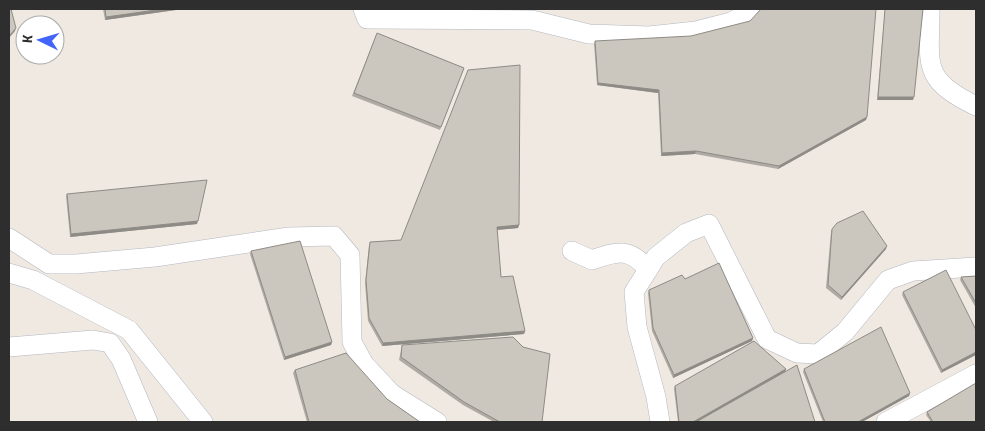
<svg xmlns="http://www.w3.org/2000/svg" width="985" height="431" viewBox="0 0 985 431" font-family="'Titillium Web',sans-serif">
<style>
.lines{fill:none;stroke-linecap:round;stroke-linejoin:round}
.minor-casing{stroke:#b4b7c1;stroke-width:20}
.minor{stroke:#fff;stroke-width:19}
.wall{fill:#afaba4}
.shaded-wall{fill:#8e8b86}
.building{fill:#cbc7bf;stroke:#8e8b86}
</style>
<rect width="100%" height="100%" fill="#efe9e1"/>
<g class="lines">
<g class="minor-casing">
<path id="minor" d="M363,9L367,19L532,20L589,34L649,36L696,31L731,22L756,9
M930,9C930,64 920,79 976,106
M9,238L49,264H76L155,257L289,237L334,236L350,255L352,342L364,364L392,394L437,422
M572,251L592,260C617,251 630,247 648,270
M9,273L33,280L129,330L203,422
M9,347L93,340L110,343L121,359L148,422
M660,422L656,397L637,327L634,292L656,257L686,233L709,224L767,339L797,353L818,354L845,332L888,280L913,271L976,267
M886,422L976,374"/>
</g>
<use href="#minor" class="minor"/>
</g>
<path class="wall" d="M103,9H183L105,20Z
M885,9H923L913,100H877Z
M377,33L464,68L440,130L352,96Z
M595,41L867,117L866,120L778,169L695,154L661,156L658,93L597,85L594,44Z
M67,194L197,224L70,237L66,196Z
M519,225L518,228L497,230L501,277L525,331L524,334L382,346L368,321L365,283L369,245L370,242L401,240Z
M832,229L886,249L841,300L826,288L831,232Z
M251,251L332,342L331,345L284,360L250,254Z
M976,276V308L960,280L961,277Z
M685,279L753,338L752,341L673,378L652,331L648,293L649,290Z
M903,292L976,330L941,373L902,295Z
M402,345L542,422H494L463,405L399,360Z
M786,369L785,371L815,422H678L674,389L675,386Z
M804,369L910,393L909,396L862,422H823L803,372Z
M295,370L387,399L420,422H307L293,373Z
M927,412L976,422H931L926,415Z"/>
<path class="shaded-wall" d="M163,9H183L105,20L106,17Z
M16,28L15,31L9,38V36Z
M598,83L659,90L658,93L597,85Z
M878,97H914L913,100H877Z
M867,117L866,120L778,169L779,166Z
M696,151L695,154L661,156L662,153Z
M198,221L197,224L70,237L71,234Z
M519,225L518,228L496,230L497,227Z
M887,246L886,249L841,300L842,297Z
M525,331L524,334L382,346L383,343Z
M753,338L752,341L673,378L674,375Z
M332,342L331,345L284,360L285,357Z
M976,352V355L941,373L942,370Z
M786,369L785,372L697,422H693Z
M910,393L909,396L862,422H858Z"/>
<path class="building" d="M9,9H11L16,28L9,36Z
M105,9H163L106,17Z
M761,9H876L867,117L779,166L696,151L662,153L659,90L598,83L595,41L691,36L750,21Z
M885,9H923L914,97H878Z
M377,33L464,68L441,127L354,93Z
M520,65L519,225L497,227L501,277L513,276L525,331L383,343L369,318L366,280L370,242L401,240L468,70Z
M207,180L198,221L71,234L67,194Z
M863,211L887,246L842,297L828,285L832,229L837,223Z
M300,241L332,342L285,357L251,251Z
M719,263L753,338L674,375L653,328L649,290L682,275L685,279Z
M946,270L976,330V352L942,370L903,292Z
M976,276V303L961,277Z
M881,327L910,393L858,422H825L804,369Z
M513,337L523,347L550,354L542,422H500L464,402L401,357L402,345Z
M754,341L786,369L693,422H679L675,386Z
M346,353L387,399L420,422H309L295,370Z
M797,365L815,422H696Z
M976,383V422H933L927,412Z"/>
<rect width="985" height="431" fill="none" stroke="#2e2e2e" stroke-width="20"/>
<g transform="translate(40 40) rotate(275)"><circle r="24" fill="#ffffff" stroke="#ababab"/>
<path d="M0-4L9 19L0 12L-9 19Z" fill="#4264fb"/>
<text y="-8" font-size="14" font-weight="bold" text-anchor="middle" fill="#2e2e2e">K</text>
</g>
</svg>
